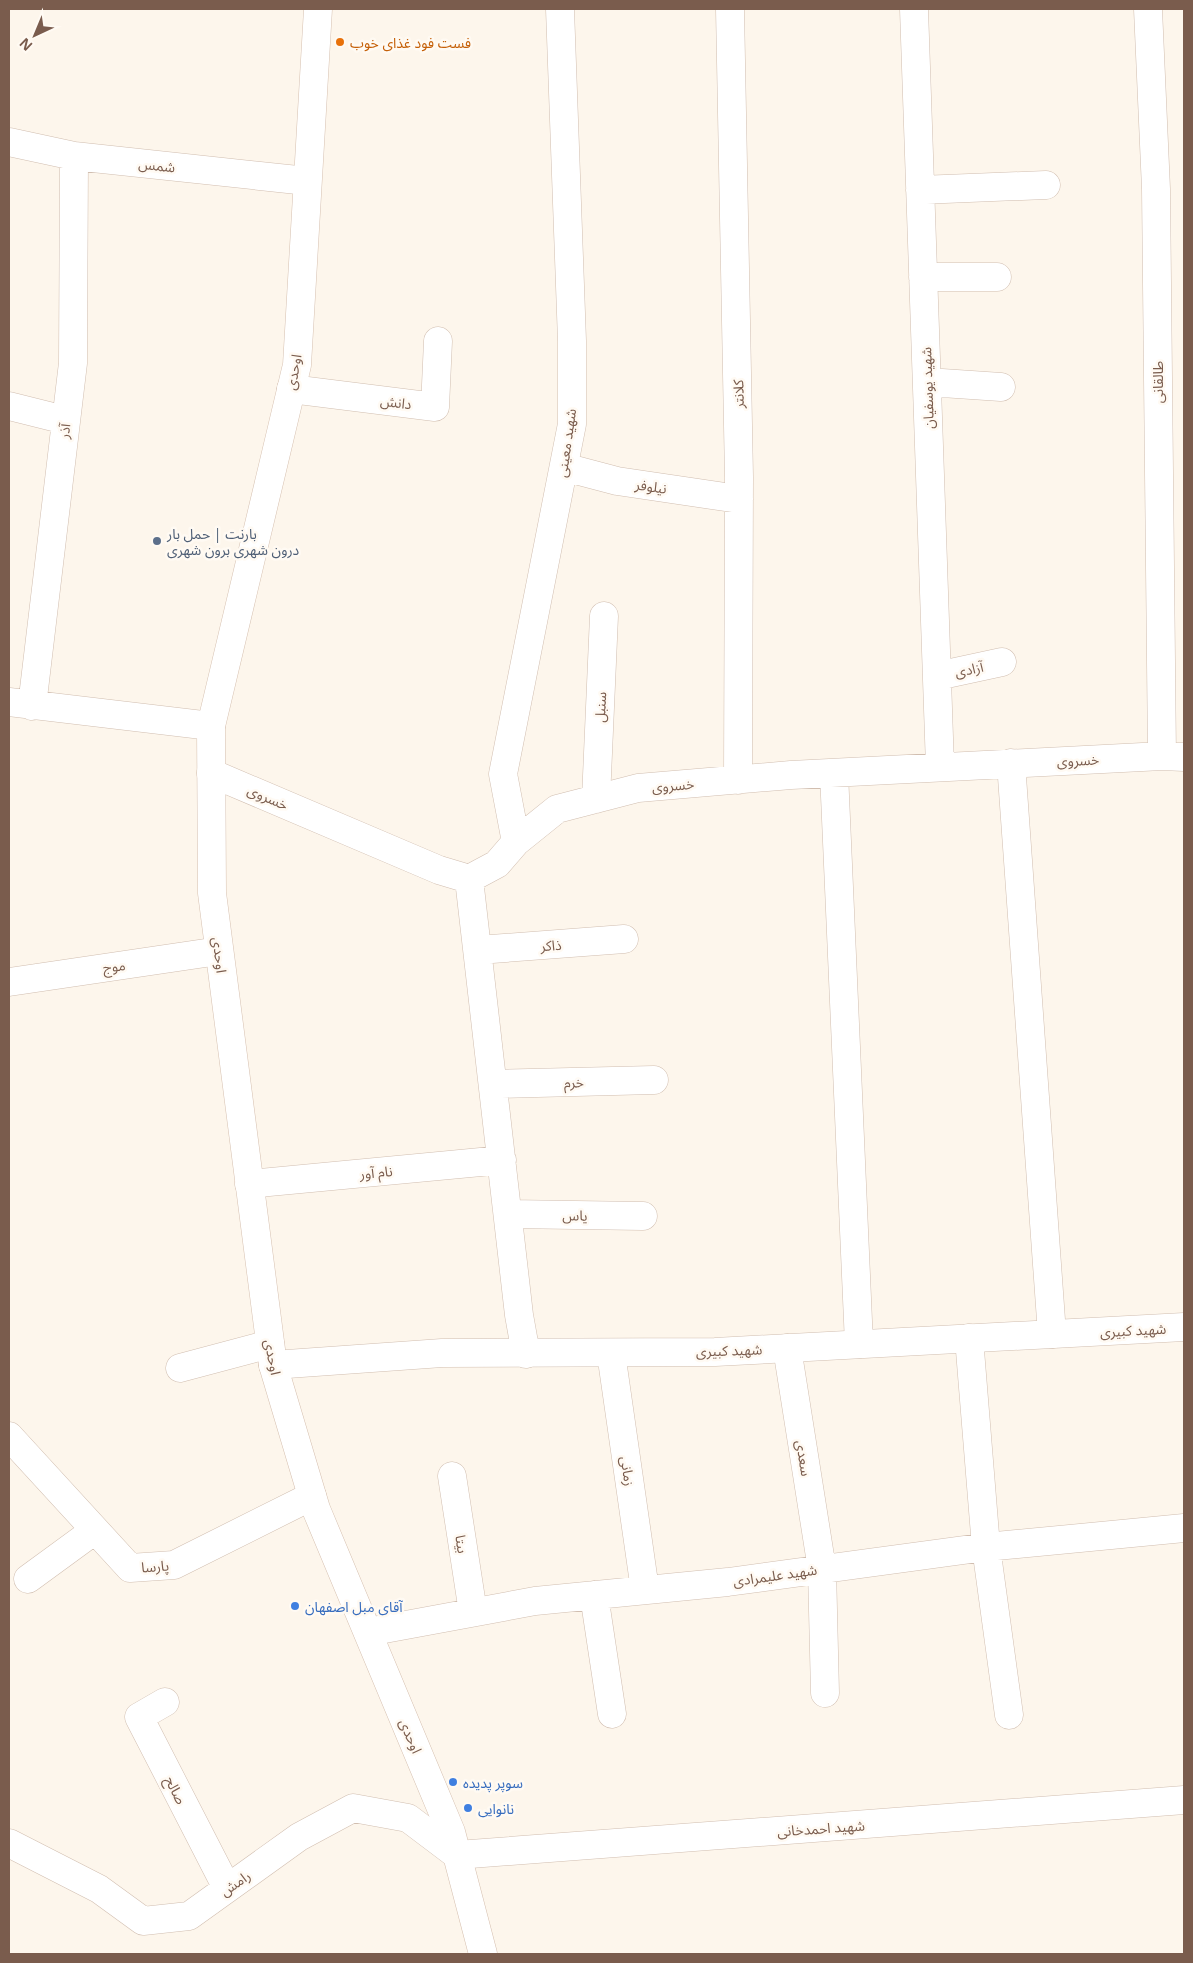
<svg xmlns="http://www.w3.org/2000/svg" width="1193" height="1963" viewBox="0 0 1193 1963" font-family="'Open Sans','Noto Sans Arabic',sans-serif">
<style>
.lines{fill:none;stroke-linecap:round;stroke-linejoin:round}
.minor-casing{stroke:#d1beb0;stroke-width:29}
.tertiary-casing{stroke:#d1beb0;stroke-width:29}
.secondary-casing{stroke:#d6c0b0;stroke-width:29}
.minor{stroke:#fff;stroke-width:28}
.tertiary{stroke:#fff;stroke-width:28}
.secondary{stroke:#fff;stroke-width:28}
.food-dot{fill:#e8710a;stroke:#fffaf3;stroke-width:2}
.service-dot{fill:#5c6f8a;stroke:#fffaf3;stroke-width:2}
.shop-dot{fill:#3f7fe0;stroke:#fffaf3;stroke-width:2}
.labels{text-anchor:middle;dominant-baseline:central;stroke-width:5;stroke-linejoin:round;paint-order:stroke}
.food-label{font-size:14px;fill:#c56008;stroke:#fffaf3;text-anchor:start}
.street-label{font-size:14px;fill:#7a5c4d;stroke:#fffaf3}
.service-label{font-size:14px;fill:#4e5e75;stroke:#fffaf3;text-anchor:start}
.shop-label{font-size:14px;fill:#366cbe;stroke:#fffaf3;text-anchor:start}
</style>
<rect width="100%" height="100%" fill="#fdf6ec"/>
<g class="lines">
<g class="minor-casing">
<path id="minor" d="M730,9L739,477L738,780
M914,9L940,767
M1148,9L1156,189L1162,756
M9,142L74,156L307,181
M920,190L1046,185
M923,277H997
M927,382L1001,387
M291,389L435,407L438,341
M9,406L65,420
M564,467L617,481L739,499
M937,676L1002,662
M9,702L211,726
M32,706L73,363L74,156
M1011,763L1052,1334
M211,773L439,870L469,879L497,864L516,842L557,809L638,788L791,775L1162,756L1184,757
M834,773L859,1344
M596,799L604,616
M516,842L503,774L572,424V341L560,9
M469,879L519,1315L526,1354
M478,950L624,939
M9,982L219,951
M493,1084L654,1080
M249,1184L502,1160
M508,1214L643,1216
M969,1338L986,1547L1009,1715
M787,1348L822,1569L825,1693
M611,1353L645,1590
M180,1368L270,1344
M9,1436L130,1568L174,1565L312,1496
M452,1476L473,1612
M28,1579L95,1530
M594,1595L612,1714
M368,1632L535,1601L728,1582L986,1547L1184,1528
M165,1702L139,1717L227,1888
M9,1843L99,1889L143,1921L189,1916L299,1837L353,1808L408,1818L457,1855L1184,1800"/>
</g>
<g class="tertiary-casing">
<path id="tertiary" d="M273,1365L442,1353L715,1352L1184,1327"/>
</g>
<g class="secondary-casing">
<path id="secondary" d="M318,9L297,365L211,726L212,893L273,1365L316,1509L451,1832L483,1954"/>
</g>
<use href="#minor" class="minor"/>
<use href="#tertiary" class="tertiary"/>
<use href="#secondary" class="secondary"/>
</g>
<circle class="food-dot" cx="340" cy="42" r="5"/>
<circle class="service-dot" cx="157" cy="541" r="5"/>
<g class="shop-dot">
<circle cx="295" cy="1606" r="5"/>
<circle cx="453" cy="1782" r="5"/>
<circle cx="468" cy="1808" r="5"/>
</g>
<g class="labels">
<g class="food-label">
<text x="350" y="42">فست فود غذای خوب</text>
</g>
<g class="street-label">
<text transform="translate(157 165) rotate(6)">شمس</text>
<text transform="translate(293 372) rotate(-80)">اوحدی</text>
<text transform="translate(1157 382) rotate(-90)">طالقانی</text>
<text transform="translate(927 388) rotate(-92)">شهید یوسفیان</text>
<text transform="translate(738 394) rotate(-91)">کلانتر</text>
<text transform="translate(396 402) rotate(7)">دانش</text>
<text transform="translate(64 431) rotate(-83)">آذر</text>
<text transform="translate(566 443) rotate(-82)">شهید معینی</text>
<text transform="translate(651 486) rotate(8)">نیلوفر</text>
<text transform="translate(969 669) rotate(-12)">آزادی</text>
<text transform="translate(600 707) rotate(-87)">سنبل</text>
<text transform="translate(1078 760) rotate(-3)">خسروی</text>
<text transform="translate(673 785) rotate(-5)">خسروی</text>
<text transform="translate(268 797) rotate(23)">خسروی</text>
<text transform="translate(551 945) rotate(-4)">ذاکر</text>
<text transform="translate(220 955) rotate(83)">اوحدی</text>
<text transform="translate(114 966) rotate(-8)">موج</text>
<text transform="translate(574 1082) rotate(-1)">خرم</text>
<text transform="translate(376 1172) rotate(-5)">نام آور</text>
<text transform="translate(575 1215) rotate(1)">یاس</text>
<text transform="translate(1133 1330) rotate(-3)">شهید کبیری</text>
<text transform="translate(729 1350) rotate(-2)">شهید کبیری</text>
<text transform="translate(273 1357) rotate(79)">اوحدی</text>
<text transform="translate(804 1458) rotate(81)">سعدی</text>
<text transform="translate(628 1471) rotate(82)">زمانی</text>
<text transform="translate(462 1544) rotate(81)">بیتا</text>
<text transform="translate(155 1566) rotate(-4)">پارسا</text>
<text transform="translate(775 1575) rotate(-8)">شهید علیمرادی</text>
<text transform="translate(411 1736) rotate(67)">اوحدی</text>
<text transform="translate(176 1790) rotate(63)">صالح</text>
<text transform="translate(821 1828) rotate(-4)">شهید احمدخانی</text>
<text transform="translate(235 1883) rotate(-35)">رامش</text>
</g>
<g class="service-label">
<text x="167" y="533">بارنت | حمل بار<tspan x="167" dy="16">درون شهری برون شهری</tspan></text>
</g>
<g class="shop-label">
<text x="305" y="1606">آقای مبل اصفهان</text>
<text x="463" y="1782">سوپر پدیده</text>
<text x="478" y="1808">نانوایی</text>
</g>
</g>
<rect width="1193" height="1963" fill="none" stroke="#7a5c4d" stroke-width="20"/>
<g transform="translate(35 35) rotate(224)" stroke="#fffaf3" stroke-width="4" paint-order="stroke">
<path d="M0-4L9 19L0 12L-9 19Z" fill="#7a5c4d"/>
<text y="-8" font-size="14" font-weight="bold" text-anchor="middle" fill="#7a5c4d">N</text>
</g>
</svg>
